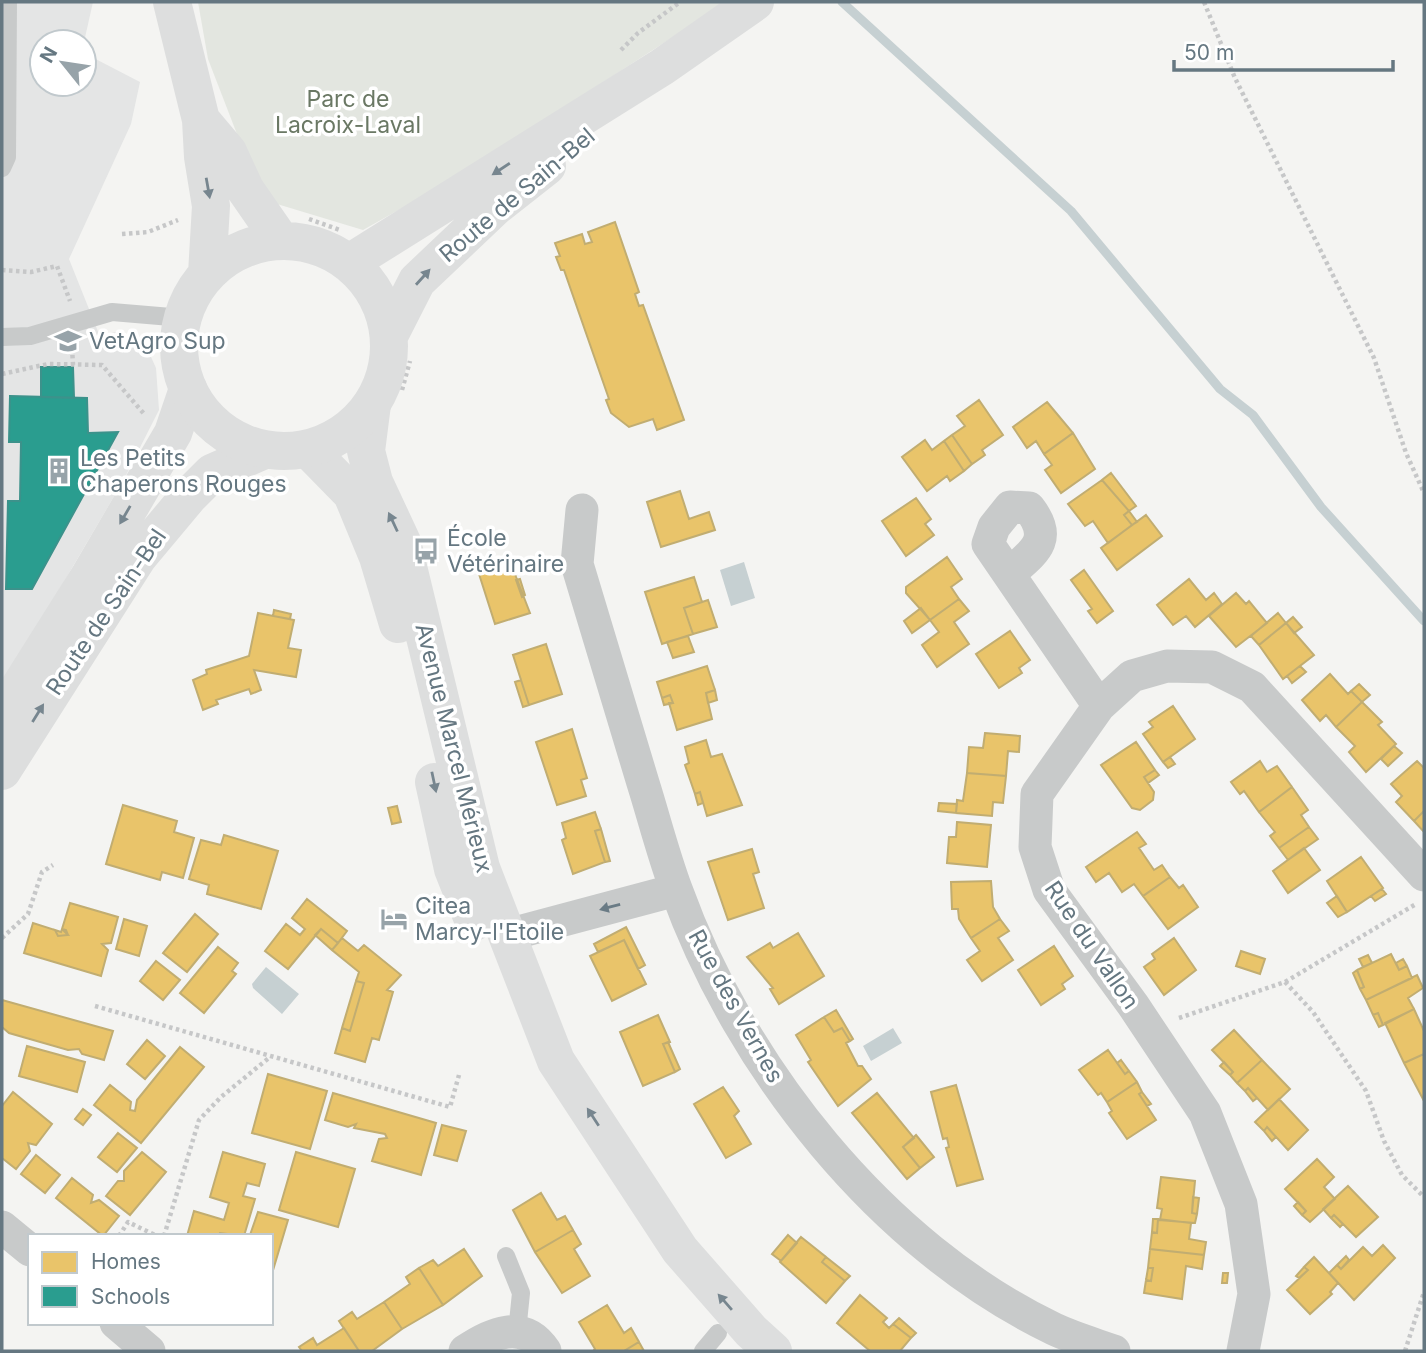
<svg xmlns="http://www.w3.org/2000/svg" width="1426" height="1353" viewBox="0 0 1426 1353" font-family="Inter,sans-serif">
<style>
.built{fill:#e4e5e5}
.green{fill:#e3e6e0}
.water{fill:#c6d0d2}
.homes{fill:#e9c46a;stroke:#c1ad71;stroke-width:2}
.schools{fill:#2a9d8f;stroke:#3c928b;stroke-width:2}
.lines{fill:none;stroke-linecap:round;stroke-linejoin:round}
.stream{stroke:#c6d0d2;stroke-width:9}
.path{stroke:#c6c7c8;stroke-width:4.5;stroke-dasharray:3.5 3.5;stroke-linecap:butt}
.service{stroke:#c8caca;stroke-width:18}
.minor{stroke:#c8caca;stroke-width:33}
.secondary{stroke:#dddede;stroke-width:38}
.primary{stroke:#dddede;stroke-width:38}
.oneway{fill:#77868f}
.oneway2{fill:#6a7b85}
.labels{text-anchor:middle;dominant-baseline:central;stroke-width:7;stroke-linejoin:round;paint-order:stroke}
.park-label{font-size:23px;fill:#6a7864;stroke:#fff}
.street-label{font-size:23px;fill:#657781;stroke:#fff}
.poi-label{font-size:23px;fill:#657781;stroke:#fff;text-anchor:start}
</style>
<rect width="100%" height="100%" fill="#f4f4f2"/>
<path class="built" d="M2,2H93L84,42H42V84H84V53L140,82L131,124L69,259L99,334L118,332L147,348L156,368L159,410L123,481L2,687Z"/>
<path class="green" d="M198,2H727L452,180L363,230L277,204L247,160L208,59Z"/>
<path class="water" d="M744,562L755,598L731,606L720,570Z
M266,967L299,994L282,1014L253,988L252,984Z
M893,1028L902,1043L871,1061L863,1046Z"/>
<path class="homes" d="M615,222L639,292L635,294L639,306L643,305L684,420L657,430L653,419L629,427L611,413L606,400L609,399L564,270H561L556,257L560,256L555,243L582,234L585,244L592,242L588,232Z
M979,400L1003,435L982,450L985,455L972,464L952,435L965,426L957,416Z
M1047,402L1073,433L1044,454L1036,441L1027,448L1013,427Z
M1073,433L1095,469L1061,493L1045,470L1052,465L1044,454Z
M952,435L972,464L964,471L944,441Z
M925,440L932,450L944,441L964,471L950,481L947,476L927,491L902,457Z
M1111,473L1136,506L1129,511L1102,480Z
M1102,480L1129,511L1124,515L1132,525L1108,543L1093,521L1085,526L1068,504Z
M680,491L689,519L709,512L715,530L661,547L647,502Z
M916,498L931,519L925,524L934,535L906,556L882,521Z
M1129,511L1137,522L1132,525L1124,515Z
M1146,515L1162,536L1117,570L1101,548Z
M947,557L962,579L951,587L959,599L930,620L906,593V587Z
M511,564L530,613L495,624L479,574Z
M1084,570L1113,611L1097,623L1088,611L1092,609L1071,580Z
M694,577L702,602L684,608L693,634L662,644L645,592Z
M520,579L525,595L522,597L516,580Z
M1189,579L1206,600L1214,593L1222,604L1195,627L1186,616L1173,625L1157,605Z
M1236,593L1246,604L1249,601L1267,623L1236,647L1209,616Z
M959,599L969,611L954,622L969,644L937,667L922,645L939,632L930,620Z
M708,600L717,627L693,634L684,608Z
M921,608L930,620L912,633L904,621Z
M274,610L291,614L290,619L273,616Z
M258,613L294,620L288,648L301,650L296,677L254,670L261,690L251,694L249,689L216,700L218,704L203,710L193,680L207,674L206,670L249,656Z
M1278,613L1286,623L1259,645L1251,636Z
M1293,617L1302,627L1294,633L1286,623Z
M1286,623L1314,655L1283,679L1259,645Z
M1010,631L1030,660L1019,668L1022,673L999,688L976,654Z
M688,636L694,652L673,658L667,642Z
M546,644L562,694L529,705L513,655Z
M707,666L715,690L706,693L712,719L677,730L669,703H673L670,695L662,698L657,682Z
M1300,666L1306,672L1292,683L1287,676Z
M1330,674L1348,694L1351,691L1362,702L1336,727L1326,715L1320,721L1302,700Z
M521,680L529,705L523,707L515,682Z
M1359,684L1370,695L1362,702L1351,691Z
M715,690L717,700L708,703L706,693Z
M670,695L673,703L664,705L662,698Z
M1362,702L1382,722L1378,725L1396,744L1366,772L1349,752L1355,746L1336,727Z
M1173,706L1195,739L1163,762L1143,734L1153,727L1149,722Z
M572,729L587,778L581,780L586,796L557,805L536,742Z
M985,733L1020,736L1019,752L1008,751L1006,776L967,773L969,747L983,748Z
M706,740L711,757L722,754L742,805L707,816L700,792L695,794L685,765L689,763L685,747Z
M1136,742L1155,770L1144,777L1154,792L1153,800L1140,810L1132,808L1101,765Z
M1394,746L1402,753L1388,766L1381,759Z
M1170,757L1175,764L1168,768L1163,762Z
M1260,761L1267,772L1277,766L1292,787L1259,812L1244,791L1240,794L1231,782Z
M1417,761L1424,768V811L1414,821L1396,802L1402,796L1391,784Z
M1155,770L1159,775L1148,783L1144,777Z
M967,773L1006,776L1003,803L993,802L992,816L956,813L957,800L963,801Z
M1292,787L1308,810L1301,815L1309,827L1279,848L1270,836L1275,832L1259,812Z
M700,792L703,803L698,805L695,794Z
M939,803L957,804L956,813L938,811Z
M123,805L177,821L174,832L194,838L183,878L162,872L160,880L106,864Z
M397,806L401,822L392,824L388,808Z
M1424,811V832L1414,821Z
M595,812L601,829L595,831L605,862L573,874L562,840L566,838L562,823Z
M957,822L991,825L987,867L947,863L949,837H956Z
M1309,827L1318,839L1288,860L1279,848Z
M601,829L610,861L605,862L595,831Z
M1137,832L1146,844L1139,848L1154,870L1162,865L1170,877L1143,896L1134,884L1122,892L1109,873L1096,882L1086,867Z
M224,835L278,851L261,909L207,894L209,885L189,879L201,840L221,845Z
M1304,848L1320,870L1288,893L1273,871Z
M752,849L759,872L753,874L764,908L728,920L708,862Z
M1361,857L1383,888L1347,912L1327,881Z
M1170,877L1179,888L1183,885L1198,907L1168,929L1143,896Z
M991,881L993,907L1000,919L971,938L959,919L958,909H952L951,882Z
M1382,889L1386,894L1375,901L1371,896Z
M1337,896L1347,912L1338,917L1327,903Z
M307,899L347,931L338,943L321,929L288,969L265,951L286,924L300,935L305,929L292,918Z
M70,903L118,917L111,943L102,944L108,950L101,976L24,953L33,923L55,930L58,936L68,935L62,929Z
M195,914L218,934L187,972L163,953Z
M124,919L147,926L139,956L116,949Z
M1000,919L1009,931L998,938L1013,960L982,981L967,960L980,951L971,938Z
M626,927L645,965L638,969L624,940L598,952L594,944Z
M62,929L66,930L68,935L58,936L55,930L61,932Z
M321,929L338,943L332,950L315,935Z
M798,933L824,976L779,1004L770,989L773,988L747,957L770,943L773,948Z
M342,938L358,951L364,945L401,975L387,990L393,992L379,1040L372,1038L365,1062L335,1053L342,1028L350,1031L364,983L356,981L359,972L332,950Z
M1174,938L1196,970L1164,995L1144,967L1155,959L1152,954Z
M624,940L646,984L612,1001L590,956Z
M1054,946L1073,976L1062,984L1065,989L1041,1005L1018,970Z
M218,947L238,963L232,971L236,974L204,1013L180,993Z
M1241,951L1265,959L1260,974L1236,966Z
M1391,954L1399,970L1407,966L1412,978L1366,1000L1360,989L1364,987L1357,970Z
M1368,955L1372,963L1363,967L1359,959Z
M1403,959L1407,966L1399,970L1396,963Z
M156,961L180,980L163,1000L140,981Z
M1357,970L1364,987L1360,989L1353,973Z
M1417,975L1423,988L1408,998L1414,1009L1383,1025L1378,1013L1373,1015L1366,1000Z
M356,981L364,983L350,1031L342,1028Z
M2,1000L113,1031L104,1060L82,1054L79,1049L68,1050L9,1033L2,1027Z
M1414,1009L1424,1031V1054L1404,1063L1385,1023Z
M836,1010L853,1039L850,1041L842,1028L834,1032L824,1017Z
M1378,1013L1383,1025L1379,1027L1373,1015Z
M658,1015L670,1042L663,1044L675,1072L643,1086L620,1032Z
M824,1017L834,1032L842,1028L850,1041L846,1043L858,1066H862L871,1079L838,1106L808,1062L811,1060L796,1035Z
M1234,1030L1262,1060L1237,1083L1230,1075L1233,1072L1212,1050Z
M147,1040L165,1056L145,1079L127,1064Z
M668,1042L680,1069L675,1072L663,1044Z
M27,1046L85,1062L77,1092L19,1076Z
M180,1047L204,1067L141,1143L94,1105L110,1085L131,1102L130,1110L135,1111L137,1100Z
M1108,1050L1125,1074L1129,1071L1137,1082L1107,1102L1101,1093L1098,1095L1079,1070Z
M1424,1054V1101L1404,1063Z
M1121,1060L1129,1071L1125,1074L1117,1063Z
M1262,1060L1290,1089L1268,1110L1248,1088L1245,1091L1237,1083Z
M1224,1062L1233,1072L1230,1075L1220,1066Z
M268,1074L327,1091L310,1149L252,1133Z
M1137,1082L1142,1092L1139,1094L1156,1120L1127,1139L1109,1113L1112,1111L1107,1102Z
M956,1085L983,1179L957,1186L946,1148L949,1147L947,1138L943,1139L931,1092Z
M723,1087L739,1111L734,1116L751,1144L726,1158L694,1104Z
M1248,1088L1257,1098L1253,1101L1245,1091Z
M13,1092L52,1124L36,1145L28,1143L30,1151L16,1169L2,1158V1106Z
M1142,1092L1151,1104L1147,1106L1139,1094Z
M333,1093L436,1123L421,1175L372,1161L379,1139L387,1138L385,1134L354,1128L356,1124L348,1127L325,1120Z
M877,1093L914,1138L903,1147L920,1168L907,1179L852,1113Z
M1279,1099L1308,1130L1288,1150L1267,1127L1264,1131L1255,1122Z
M83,1109L91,1115L83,1125L75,1119Z
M442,1125L466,1131L457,1161L434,1155Z
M1267,1127L1276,1137L1272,1141L1264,1131Z
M118,1133L137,1148L117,1172L98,1157Z
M916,1135L934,1157L920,1168L903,1147Z
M142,1152L166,1172L130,1215L106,1196L118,1181H124V1171Z
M223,1152L265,1164L259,1186L247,1183L243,1196L255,1199L244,1236L220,1233L219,1236H187L194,1211L224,1220L229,1203L210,1197Z
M296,1152L355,1169L338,1227L279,1210Z
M36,1155L60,1175L45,1193L21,1174Z
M1317,1159L1334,1177L1324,1187L1335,1199L1310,1222L1302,1215L1306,1211L1285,1189Z
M1161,1177L1195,1181L1192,1213L1197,1214L1195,1223L1160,1220L1162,1209L1157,1208Z
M72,1178L93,1195L91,1203L99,1200L119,1216L103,1236L56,1198Z
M1348,1186L1378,1217L1356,1237L1334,1215L1331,1218L1323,1209Z
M541,1193L557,1220L565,1216L573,1230L535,1252L513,1210Z
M1193,1197L1199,1198L1197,1214L1192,1213Z
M1298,1202L1306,1211L1302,1215L1294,1206Z
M258,1212L288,1220L271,1277V1236L250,1235Z
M1334,1215L1343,1224L1340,1227L1331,1218Z
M1153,1219H1158L1157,1233L1152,1232Z
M1158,1219L1191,1223L1189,1239L1206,1242L1204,1255L1150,1249L1152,1232L1157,1233Z
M573,1230L581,1244L574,1249L590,1276L562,1293L535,1252Z
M788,1235L797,1243L781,1261L772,1254Z
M801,1237L826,1257L822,1262L845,1281L826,1303L780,1262Z
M1383,1245L1395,1258L1354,1300L1329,1273L1337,1265L1341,1269L1363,1247L1372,1256Z
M464,1249L482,1276L443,1305L419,1268L433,1260L438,1266Z
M1150,1249L1204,1255L1202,1269L1186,1266L1182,1299L1144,1293L1146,1280L1151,1281L1153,1268H1148Z
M1346,1256L1349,1260L1341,1269L1337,1265Z
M826,1257L850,1276L845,1281L822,1262Z
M1314,1257L1338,1283L1330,1292L1332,1294L1310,1314L1287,1290L1308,1270L1304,1267Z
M1304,1267L1308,1270L1299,1278L1296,1276Z
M419,1268L443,1305L402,1329L384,1302L410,1284L406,1277Z
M1148,1268H1153L1151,1281L1146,1280Z
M1223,1273H1228L1227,1283H1222Z
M860,1295L887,1318L883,1322L889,1328L893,1324L911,1338L900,1351H870L837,1323Z
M384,1302L402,1329L372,1351H359L339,1321L352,1312L357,1319Z
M607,1305L624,1333L631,1328L639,1342L624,1351H593L595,1349L579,1322Z
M899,1318L916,1333L911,1338L893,1324Z
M344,1328L359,1351H302L299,1347L313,1338L317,1345Z
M639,1342L644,1351H624Z"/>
<path class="schools" d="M41,367H73L74,398L41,397Z
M10,396L87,398L88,433L118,432L32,589H6L8,501H20L21,442H9Z"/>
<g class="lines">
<path class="stream" d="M842,2L1071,211L1220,389L1253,415L1321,507L1424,621"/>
<path class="path" d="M1204,2L1235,78L1374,358L1406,453L1424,493
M621,50L638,33L680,2
M309,219L340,230
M122,234L148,232L178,220
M2,270L31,272L57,266L70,301
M72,348L73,365
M2,374L48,364L102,365L145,415
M402,390L410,361
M2,938L28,914L42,872L53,865
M1285,982L1313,1012L1366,1091L1384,1141L1402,1175L1424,1197
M95,1006L450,1107L459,1075
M1179,1018L1285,982L1416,904
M119,1236L128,1222L157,1236
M164,1236L199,1120L221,1097L270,1057
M1405,1351L1424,1292"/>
<path class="service" d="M2,168L7,157L8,2
M2,337L30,336L112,312L183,318
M506,1256L521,1293L517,1332
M703,1351L718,1333"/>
<path class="minor" d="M582,510L577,564C599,637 621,710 643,783C654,818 663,854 676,889C740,1067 881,1246 1054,1329C1073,1338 1094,1344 1114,1351
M1009,574C1034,552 1054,540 1029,508L1010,507L994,527L988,544L1099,706
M507,935L676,890
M2,1227L30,1250
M116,1323L149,1351
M465,1351C490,1334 523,1318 545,1351
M1243,1351L1254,1294L1241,1204L1205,1113L1133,1005L1049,890L1035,847L1037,794L1099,706L1132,676L1167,666L1212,667L1252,687L1424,875"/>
<path class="secondary" d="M372,404L366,451L374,482L402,542L481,868L556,1061L680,1250L751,1331L773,1351
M308,449L352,494L378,557L398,624
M2,715L90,575L173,433L188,389
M2,771L138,557L189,496L212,473L264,450
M434,782L453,869L474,922"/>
<path class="primary" d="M172,2L201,120L203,157L211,206L207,274
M201,120L228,152L245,189L281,241
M179 346a105 105 0 1 1 210 0a105 105 0 1 1-210 0Z
M349,263L662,67L755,2
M389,336L417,281L495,207L547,166"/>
</g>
<defs><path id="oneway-solid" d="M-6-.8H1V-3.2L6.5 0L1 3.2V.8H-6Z" transform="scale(1.75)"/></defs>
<g class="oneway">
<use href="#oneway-solid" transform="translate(501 169) rotate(147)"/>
<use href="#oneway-solid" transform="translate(208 188) rotate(80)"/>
<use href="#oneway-solid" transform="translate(423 277) rotate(-48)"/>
<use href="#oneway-solid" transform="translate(125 515) rotate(120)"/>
<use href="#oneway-solid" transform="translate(393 522) rotate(-115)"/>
<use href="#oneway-solid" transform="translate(38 713) rotate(-58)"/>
<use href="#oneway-solid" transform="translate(434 782) rotate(78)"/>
<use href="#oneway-solid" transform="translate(593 1117) rotate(-123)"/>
<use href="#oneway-solid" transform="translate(725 1302) rotate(-131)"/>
</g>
<use class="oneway2" href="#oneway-solid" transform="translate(610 907) rotate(165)"/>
<defs>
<g id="university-bare" transform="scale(2.1)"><path d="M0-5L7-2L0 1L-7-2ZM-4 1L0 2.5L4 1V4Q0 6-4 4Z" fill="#97a3a9" stroke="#fff" stroke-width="2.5" paint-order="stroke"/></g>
<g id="building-bare" transform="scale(2.1)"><path d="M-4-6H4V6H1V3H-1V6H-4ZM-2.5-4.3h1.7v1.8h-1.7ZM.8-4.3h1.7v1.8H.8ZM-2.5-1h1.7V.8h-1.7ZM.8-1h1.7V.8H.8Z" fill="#97a3a9" stroke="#fff" stroke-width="2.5" paint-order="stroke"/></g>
<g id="bus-bare" transform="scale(2.1)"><path d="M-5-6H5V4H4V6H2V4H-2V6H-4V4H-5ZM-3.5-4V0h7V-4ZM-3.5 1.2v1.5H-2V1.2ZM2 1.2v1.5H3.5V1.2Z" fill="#97a3a9" stroke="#fff" stroke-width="2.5" paint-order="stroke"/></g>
<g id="hotel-bare" transform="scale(2.1)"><path d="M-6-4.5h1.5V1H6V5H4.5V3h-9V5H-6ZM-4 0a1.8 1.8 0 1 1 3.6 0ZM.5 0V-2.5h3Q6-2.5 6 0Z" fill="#97a3a9" stroke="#fff" stroke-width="2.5" paint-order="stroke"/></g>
</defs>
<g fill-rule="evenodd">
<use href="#university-bare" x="68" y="341"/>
<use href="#building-bare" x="59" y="471"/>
<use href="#bus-bare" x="426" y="551"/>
<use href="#hotel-bare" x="394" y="919"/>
</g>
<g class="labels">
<g class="park-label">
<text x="348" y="99">Parc de<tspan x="348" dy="26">Lacroix-Laval</tspan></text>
</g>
<g class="street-label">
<text transform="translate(517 195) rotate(-40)">Route de Sain-Bel</text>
<text transform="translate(106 612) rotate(-56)">Route de Sain-Bel</text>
<text transform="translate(454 748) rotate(76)">Avenue Marcel Mérieux</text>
<text transform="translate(1092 945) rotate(56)">Rue du Vallon</text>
<text transform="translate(736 1006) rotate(61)">Rue des Vernes</text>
</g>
<g class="poi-label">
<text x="89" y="341">VetAgro Sup</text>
<text x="80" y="458">Les Petits<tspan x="80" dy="26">Chaperons Rouges</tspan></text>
<text x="447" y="538">École<tspan x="447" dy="26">Vétérinaire</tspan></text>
<text x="415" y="906">Citea<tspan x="415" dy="26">Marcy-l'Etoile</tspan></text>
</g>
</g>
<rect width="1426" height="1353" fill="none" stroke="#657781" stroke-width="7"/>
<rect x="28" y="1234" width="245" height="91" fill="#ffffff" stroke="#c1c9cd" stroke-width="2"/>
<rect x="42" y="1252" width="35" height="21" fill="#e9c46a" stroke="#c1c9cd" stroke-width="2"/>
<text x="91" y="1269" font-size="21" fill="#657781">Homes</text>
<rect x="42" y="1286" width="35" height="21" fill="#2a9d8f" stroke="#c1c9cd" stroke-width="2"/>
<text x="91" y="1304" font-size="21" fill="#657781">Schools</text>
<g transform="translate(63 63) rotate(300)"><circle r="33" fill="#ffffff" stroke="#c1c9cd" stroke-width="2"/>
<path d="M0-5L12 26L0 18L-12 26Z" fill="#97a3a9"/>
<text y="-10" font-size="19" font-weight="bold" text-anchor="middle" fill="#657781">N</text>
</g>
<path d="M1174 60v10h219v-10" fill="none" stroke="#657781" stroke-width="3.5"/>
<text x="1184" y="60" font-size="21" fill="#657781" stroke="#ffffff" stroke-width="5" paint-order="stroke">50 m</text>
</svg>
